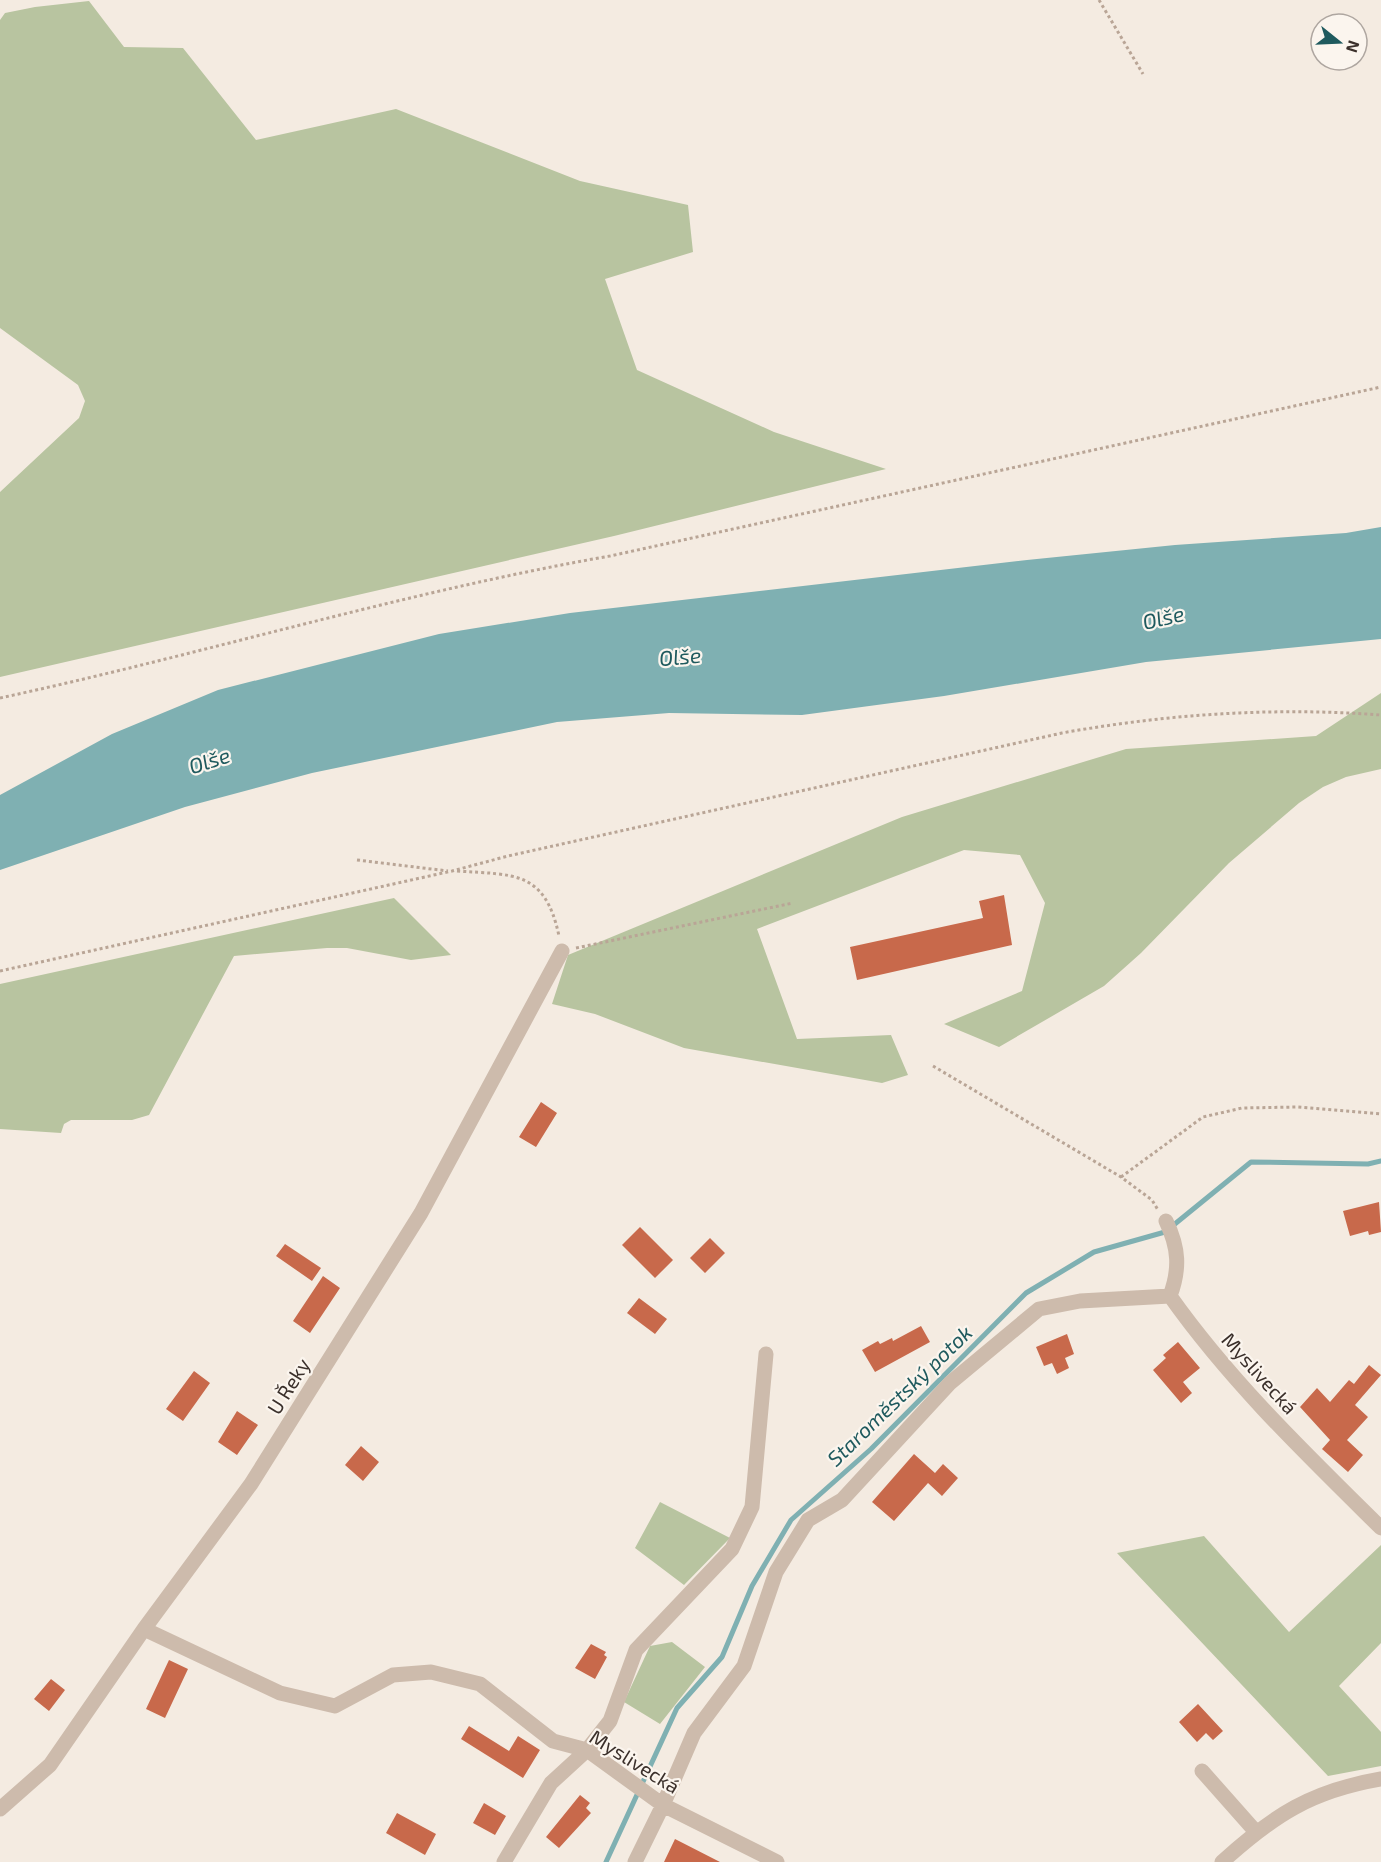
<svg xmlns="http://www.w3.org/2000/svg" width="1381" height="1862" viewBox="0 0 1381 1862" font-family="'Exo 2',sans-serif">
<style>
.green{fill:#b8c4a0}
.water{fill:#7fb0b2}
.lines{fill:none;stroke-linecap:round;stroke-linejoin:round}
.stream{stroke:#7fb0b2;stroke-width:5}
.building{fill:#c8694b}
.path{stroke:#b9a596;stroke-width:3;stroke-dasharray:3 3;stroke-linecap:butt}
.minor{stroke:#cdbbac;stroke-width:15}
.labels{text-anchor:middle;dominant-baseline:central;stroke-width:4.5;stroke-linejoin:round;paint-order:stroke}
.street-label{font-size:20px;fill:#3b302b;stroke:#fbf5ee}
.water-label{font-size:21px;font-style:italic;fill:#1f5a5e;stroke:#fbf5ee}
</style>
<rect width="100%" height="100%" fill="#f4ebe1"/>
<path class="green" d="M89,1L124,47L183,48L256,140L396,109L580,181L688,205L693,252L605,279L637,370L774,432L886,469L614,536L0,677V492L79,418L85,401L78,385L0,328V20L5,13L35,7Z
M1381,693V769L1346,777L1323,787L1299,803L1229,863L1141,953L1104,986L999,1047L944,1024L1022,991L1045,903L1020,855L964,850L757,929L797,1039L891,1035L908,1075L882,1083L684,1048L595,1014L552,1004L568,955L902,817L1126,749L1316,736Z
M394,898L451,955L411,960L347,948H327L234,956L149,1115L132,1120H71L64,1124L61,1133L0,1129V984Z
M660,1502L730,1538L684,1585L635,1548Z
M1204,1536L1289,1632L1381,1545V1643L1339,1686L1381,1732V1766L1328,1776L1117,1553Z
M672,1642L705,1667L660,1724L624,1702L650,1646Z"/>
<path class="water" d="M1381,527V639L1146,662L944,696L802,715L669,713L557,722L312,773L185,807L0,870V795L112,734L218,690L439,634L570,613L1027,560L1175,545L1346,533Z"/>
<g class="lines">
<path class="stream" d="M606,1862L677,1708L722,1657L752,1586L791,1520L871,1449L1026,1293L1094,1252L1165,1232L1251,1162L1368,1164L1381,1161"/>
</g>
<path class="building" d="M1004,895L1012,945L857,980L850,947L983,918L979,901Z
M541,1102L557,1113L536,1147L519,1137Z
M1379,1202L1381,1232L1369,1235L1368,1231L1350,1236L1343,1211Z
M640,1227L673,1260L655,1278L622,1245Z
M710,1238L725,1253L705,1273L690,1258Z
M285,1244L321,1268L312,1281L276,1256Z
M323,1276L340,1288L310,1333L293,1321Z
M639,1298L667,1319L655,1334L627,1313Z
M921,1326L930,1342L875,1372L862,1350L878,1341L880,1344L892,1338L893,1341Z
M1067,1334L1074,1354L1065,1358L1069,1368L1057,1374L1052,1363L1044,1366L1036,1347Z
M1178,1342L1200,1368L1183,1382L1192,1393L1181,1403L1153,1370L1166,1358L1163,1355Z
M1369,1365L1381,1375L1355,1405L1368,1417L1347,1440L1363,1455L1348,1472L1322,1449L1330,1440L1300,1407L1317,1388L1330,1402L1349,1380L1354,1384Z
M194,1371L210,1383L183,1421L166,1409Z
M237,1411L258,1425L237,1455L218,1442Z
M361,1446L379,1462L363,1481L345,1465Z
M914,1454L935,1473L943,1464L958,1478L942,1496L928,1483L894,1521L872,1502Z
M591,1644L606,1652L604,1655L607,1657L595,1679L575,1668Z
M169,1660L188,1669L165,1718L146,1709Z
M51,1679L65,1690L49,1711L34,1699Z
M1198,1704L1223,1731L1213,1740L1206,1733L1197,1742L1179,1722Z
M469,1726L509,1751L518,1736L540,1750L523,1778L461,1739Z
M580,1795L590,1803L586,1808L591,1813L559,1848L546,1837Z
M484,1803L506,1816L495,1835L473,1823Z
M397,1813L436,1834L425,1855L386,1833Z
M675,1839L720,1862H664Z"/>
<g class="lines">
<path class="path" d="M1099,0L1143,74
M0,698C204,654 404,592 610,556L1381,387
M357,860L448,871
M457,871C514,875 545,870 559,936
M576,948L793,903
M0,971L452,871L508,856L1062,733C1168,714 1273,707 1381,715
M933,1066L1121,1177L1152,1200L1158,1210
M1121,1177L1203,1117L1242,1108L1298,1107L1381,1114"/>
<path class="minor" d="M1166,1221C1179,1248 1180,1269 1170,1296
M1170,1296C1231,1382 1306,1454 1381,1528
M144,1629L280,1693L335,1706L393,1675L431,1672L480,1684L553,1741L587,1750L663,1805L777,1862
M1202,1771L1256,1832
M0,1809L50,1765L144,1629L251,1484L421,1213L562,951
M504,1862L551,1783L587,1750L610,1721L636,1650L732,1549L752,1507L766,1354
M635,1862L663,1805L694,1733L744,1666L776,1572L808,1520L842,1500L950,1383L1039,1309L1080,1301L1170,1296
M1222,1862C1274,1815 1311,1791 1381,1779"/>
</g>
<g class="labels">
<g class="street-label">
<text transform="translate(1260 1373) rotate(48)">Myslivecká</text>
<text transform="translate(288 1386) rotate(-58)">U Řeky</text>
<text transform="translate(635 1761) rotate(32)">Myslivecká</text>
</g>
<g class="water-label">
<text transform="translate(1163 617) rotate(-13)">Olše</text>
<text transform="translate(680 656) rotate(-5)">Olše</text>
<text transform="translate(209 760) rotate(-18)">Olše</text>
<text transform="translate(899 1395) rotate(-44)">Staroměstský potok</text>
</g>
</g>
<g transform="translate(1339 42) rotate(108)"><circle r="28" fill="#fbf5ee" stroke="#aea6a0" stroke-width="1.5"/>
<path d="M0-4.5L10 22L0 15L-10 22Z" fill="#1f5a5e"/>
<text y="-9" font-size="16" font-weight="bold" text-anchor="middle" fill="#3b302b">N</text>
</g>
</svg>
